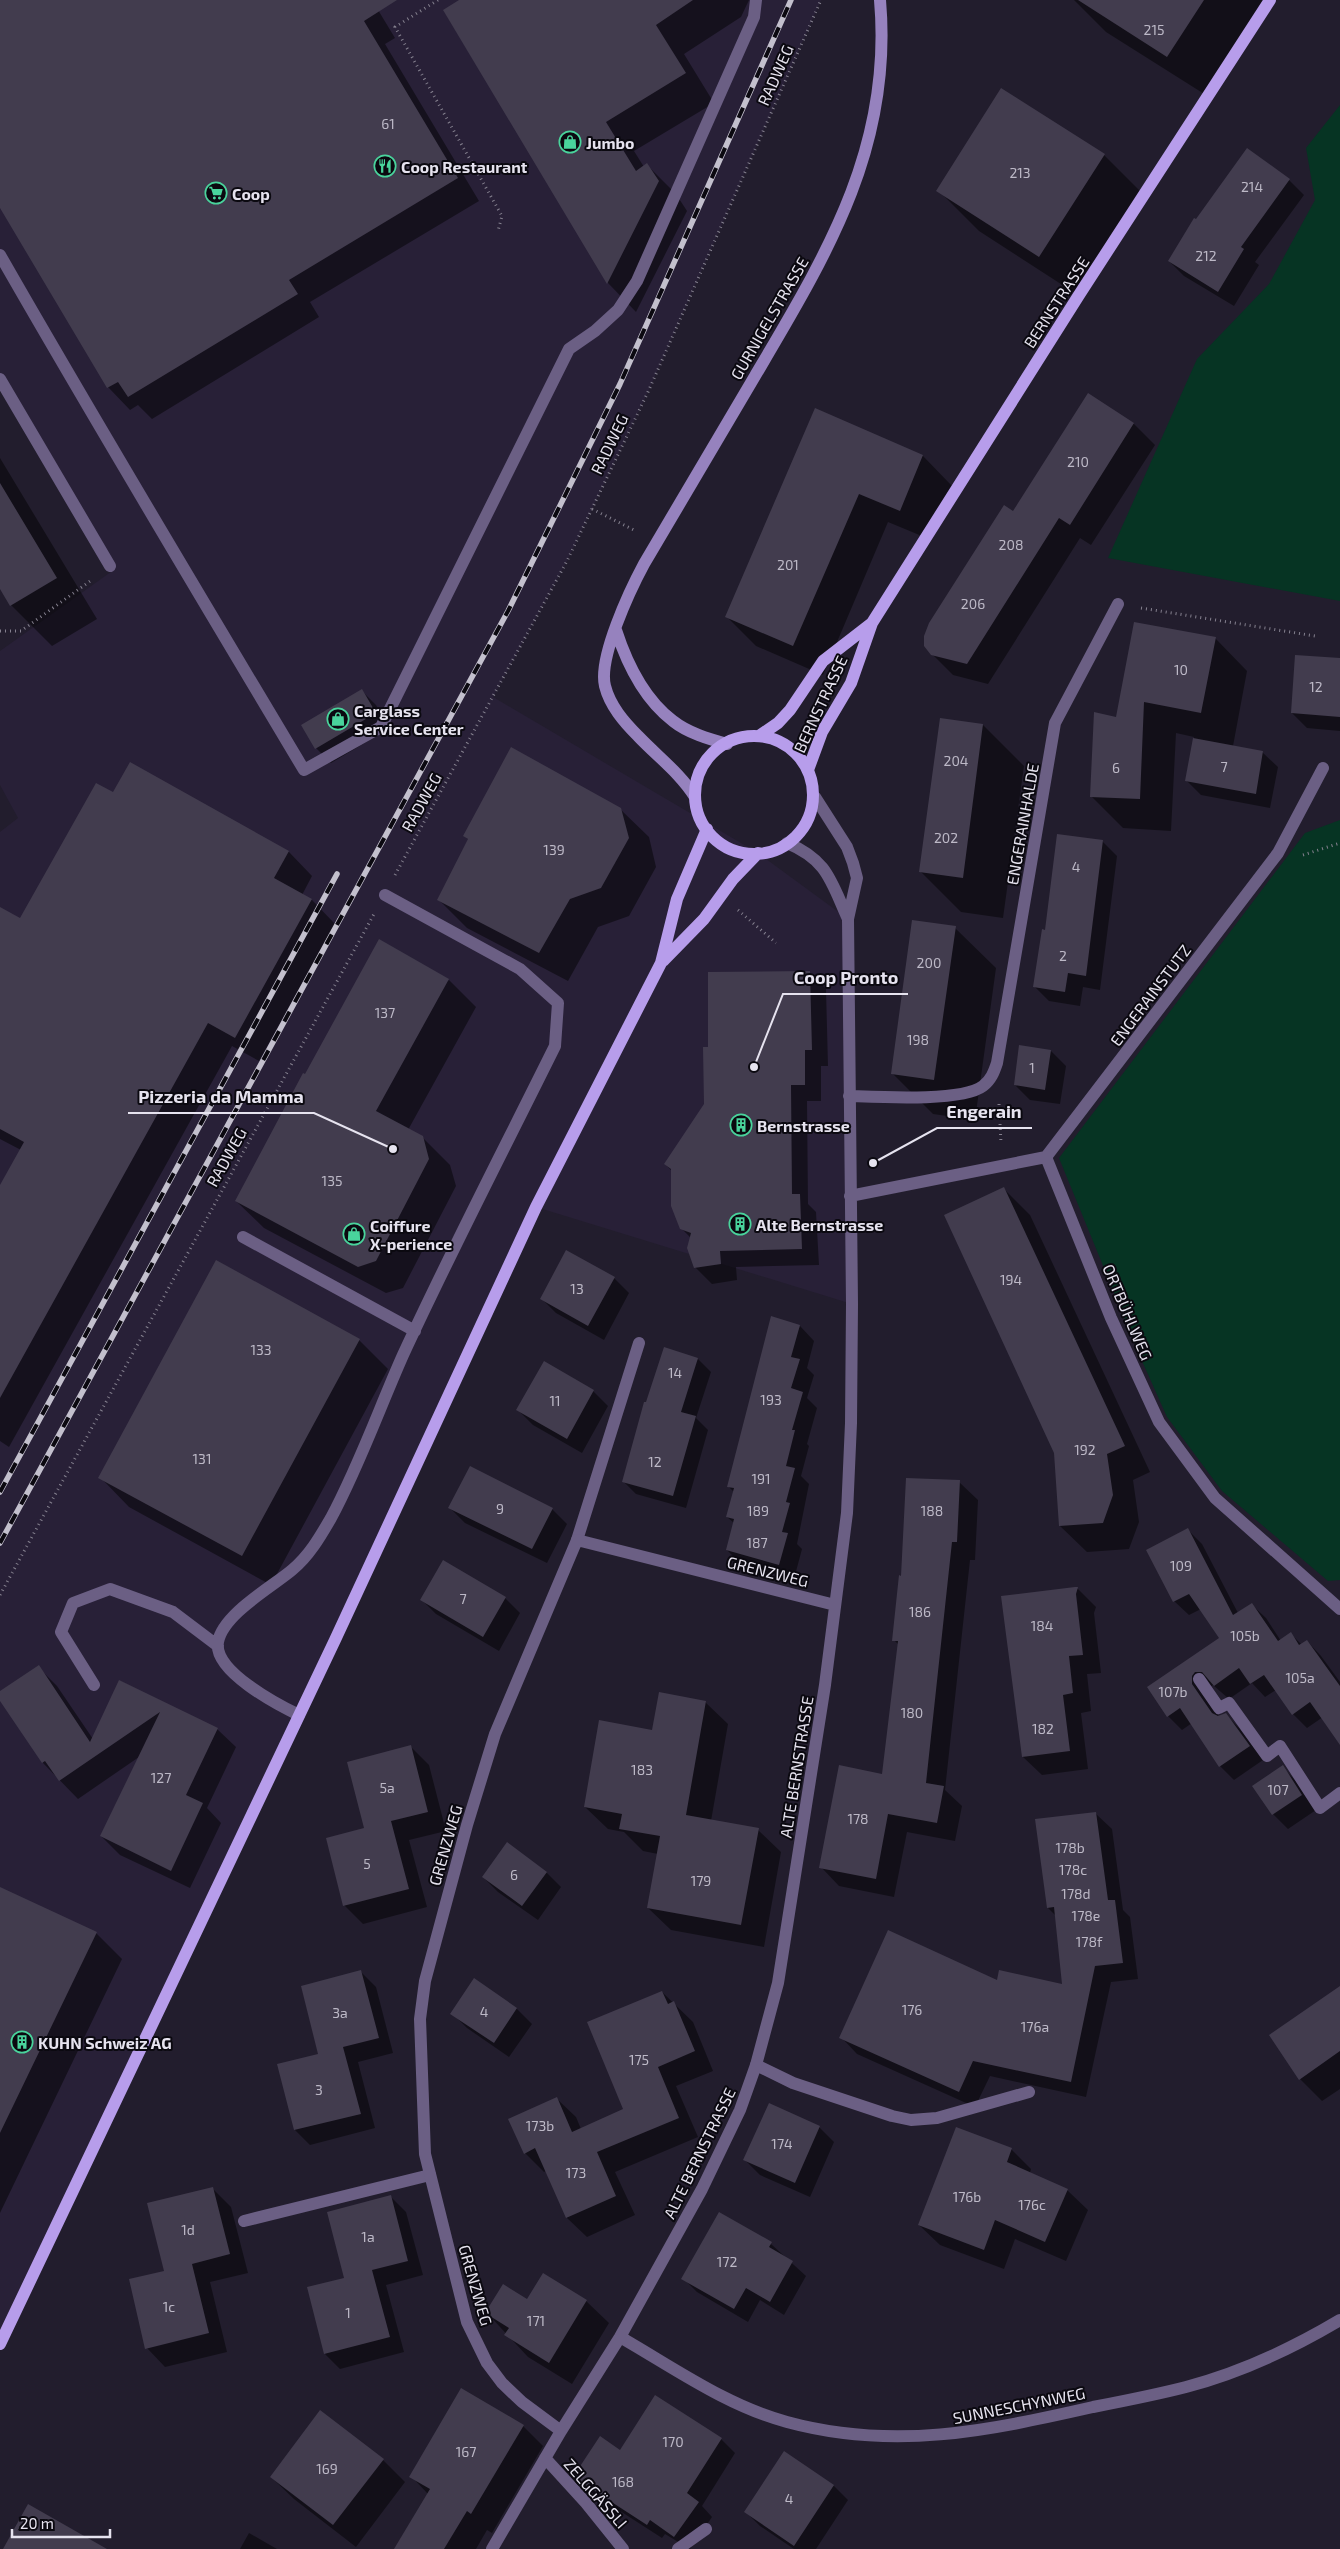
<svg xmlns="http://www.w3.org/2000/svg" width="1340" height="2549" viewBox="0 0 1340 2549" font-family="'Exo 2',sans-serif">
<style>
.built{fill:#282037}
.green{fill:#063423}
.shadow{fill:#0007}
.building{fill:#423c4e}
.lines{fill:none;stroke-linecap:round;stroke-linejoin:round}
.path{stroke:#85818f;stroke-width:3;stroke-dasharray:1 4;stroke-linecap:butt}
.lane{stroke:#6b5f84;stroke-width:12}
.street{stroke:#6b5f84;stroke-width:12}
.secondary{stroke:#9682be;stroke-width:12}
.primary{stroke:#b79deb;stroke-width:12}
.rail-casing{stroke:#c3c0cd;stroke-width:5.5}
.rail{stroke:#0b0910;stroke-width:4;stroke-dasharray:11;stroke-linecap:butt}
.labels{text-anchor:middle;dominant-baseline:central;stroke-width:4;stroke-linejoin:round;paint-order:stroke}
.number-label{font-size:14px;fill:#bdb9c7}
.street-label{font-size:16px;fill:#e6e3ef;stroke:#0b0910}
.poi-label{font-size:16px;font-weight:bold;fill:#e6e3ef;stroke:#0b0910;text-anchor:start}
.leader{fill:none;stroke:#e6e3ef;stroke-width:2}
.callout-dot{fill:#e6e3ef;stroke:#0b0910;stroke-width:2}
.callout-label{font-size:18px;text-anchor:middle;font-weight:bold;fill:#e6e3ef;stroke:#0b0910;stroke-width:4;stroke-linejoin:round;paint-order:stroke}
</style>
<rect width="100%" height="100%" fill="#221d2d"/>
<path class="built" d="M0,0H821L648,392L567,561L493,697L758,853L848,919L852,1304L536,1207L0,2343V832L18,818L0,785V651L115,569L0,378Z"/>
<path class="green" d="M1340,105V601L1108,558L1197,359L1269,284L1315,200L1306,148Z
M1340,820V1580L1328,1581L1222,1491L1167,1417L1142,1361L1059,1158L1305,833Z"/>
<path class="shadow" d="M0,0H372L395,38L385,44L479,201L310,302L319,317L152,419L138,405L130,410L108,387L0,205Z
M461,0H749L741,17L684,54L714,103L634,151L644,167L647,165L676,194L687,211L636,312L608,283L444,11Z
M1074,0H1271L1209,97L1106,32Z
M1104,155L1145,196L1081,297L979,231L938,190Z
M1289,180L1304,195L1255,262L1259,265L1234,306L1184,276L1169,261Z
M1088,395L1134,424L1155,445L1091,545L1080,538L988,684L953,675L932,654L1014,513Z
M816,410L923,456L952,486L929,539L888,522L823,675L756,646L727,617Z
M0,458L97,619L52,646L11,605L0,587Z
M1215,638L1247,671L1233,746L1262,752L1278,767L1270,808L1201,795L1186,780L1194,737L1176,733L1171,831L1123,828L1091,796L1117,718Z
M1340,659V731L1307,728L1292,713Z
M361,690L376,705L390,728L331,763L316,748Z
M983,725L1024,766L1003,918L961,912L920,871Z
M130,764L289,852L312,876L302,895L312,900L335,924L259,1061L232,1046L9,1447L0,1441V1187L21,1150L0,1139V909L21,920L113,794Z
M620,809L649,837L656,867L629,916L598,927L568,981L467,928L439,900L469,840L464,836Z
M1102,841L1117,856L1100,990L1083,987L1080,1006L1049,1001L1034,986L1046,931Z
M955,928L996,968L975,1120L933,1114L892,1073Z
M809,972L826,989L828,1066H821V1101H807L808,1204L816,1212L819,1265L736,1267L737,1280L712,1284L695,1267L691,1238L681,1228L672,1171L665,1164L705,1105L710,1048Z
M449,980L476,1007L408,1130L422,1137L450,1165L456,1186L403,1288L386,1293L264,1228L236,1201L306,1075Z
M1051,1051L1066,1066L1060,1104L1030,1100L1015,1085Z
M1003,1188L1030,1215L1150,1472L1133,1480L1139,1522L1129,1549L1087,1552L1060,1526L1055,1453Z
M614,1278L629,1293L604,1340L556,1313L541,1298Z
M800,1326L814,1341L807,1368L814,1375L807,1398L817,1408L807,1444L809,1446L801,1476L809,1484L797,1544L802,1549L794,1579L742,1565L727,1550L734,1523L727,1517L734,1492L728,1486Z
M359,1340L388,1369L271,1585L129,1507L100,1477Z
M698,1359L711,1372L696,1418L708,1430L686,1508L636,1494L623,1481Z
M593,1391L608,1406L582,1453L533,1425L518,1410Z
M959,1482L978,1500L975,1560H970L945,1790L962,1806L955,1841L907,1832L894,1897L839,1886L821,1867L883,1775L899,1645L894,1640L903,1577Z
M450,1508L552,1509L567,1524L547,1563L465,1523Z
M1187,1529L1202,1544L1238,1613L1251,1604L1266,1618L1281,1641L1291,1634L1302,1645L1307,1641L1321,1656L1340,1682V1742L1323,1717L1307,1728L1293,1714L1276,1690L1265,1697L1252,1683L1229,1699L1213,1685L1206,1689L1205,1695L1219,1717L1226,1715L1240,1729L1263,1760L1234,1780L1220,1766L1192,1723L1182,1730L1168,1716L1149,1688L1220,1638L1201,1609L1189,1615L1174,1601L1148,1550Z
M1078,1589L1096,1607L1094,1613L1101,1673L1087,1674L1091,1711L1081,1713L1088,1769L1042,1775L1023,1757L1002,1597Z
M505,1598L520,1613L499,1651L436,1614L421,1599Z
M38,1667L57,1686L93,1739L120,1681L217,1729L236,1747L207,1808L221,1823L190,1888L120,1855L101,1836L139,1757L78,1799L43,1763L0,1698V1693Z
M705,1702L728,1724L711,1821L758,1830L781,1852L764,1947L671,1930L648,1908L658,1854L643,1851L624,1832L608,1829L585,1807L653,1731Z
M410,1746L429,1765L446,1831L409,1840L427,1907L363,1924L344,1905L366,1829Z
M1282,1767L1297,1782L1316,1810L1288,1829L1273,1814Z
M1095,1813L1112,1829L1123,1910L1130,1917L1138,1979L1111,1982L1086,2097L990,2076L975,2107L857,2054L841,2037L998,1982L1064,1985L1056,1916L1048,1908Z
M546,1872L561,1887L538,1920L498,1892L483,1877Z
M0,1889L96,1933L122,1959L0,2213Z
M361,1972L376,1987L393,2053L358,2062L375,2128L310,2145L295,2130L278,2065L319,2055Z
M474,1980L517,2009L532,2024L509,2057L467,2028L452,2013Z
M1340,1988V2089L1322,2101L1300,2079Z
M662,1992L693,2022L713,2071L676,2086L698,2137L615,2172L635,2215L587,2237L567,2218L546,2171L544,2172L525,2153L556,2098L576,2117L581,2129L625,2110Z
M819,2127L834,2142L810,2197L760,2175L745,2160Z
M1011,2149L1031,2169L1030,2173L1067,2190L1088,2210L1066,2261L1015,2239L1004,2269L940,2245L919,2225Z
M212,2188L231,2207L248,2273L210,2282L227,2352L165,2367L147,2348L165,2272Z
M391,2197L406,2212L423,2275L386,2285L404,2352L340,2369L325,2354L345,2278Z
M771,2244L806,2276L784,2315L760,2300L748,2322L697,2292L683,2278Z
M543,2274L586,2301L609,2323L572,2384L528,2357L487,2313L528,2301Z
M655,2397L721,2439L735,2453L702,2506L712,2517L690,2549L665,2534L662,2538L589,2491L575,2477L621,2451Z
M523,2426L543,2446L492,2533L487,2530L476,2549H396L428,2494L411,2476Z
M383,2460L405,2482L356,2547L294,2499L271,2477Z
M834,2486L848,2500L816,2549H794L760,2526L745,2511Z
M249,2533L277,2549H240Z"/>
<path class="building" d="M0,0H397L364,21L458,178L289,280L298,294L128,397L118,382L107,388L0,208Z
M459,0H693L656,25L686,73L606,122L636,171L647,163L659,181L607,284L443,10Z
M1078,0H1204L1167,57Z
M1001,88L1105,154L1039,257L936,191Z
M1247,148L1290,179L1241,247L1244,249L1218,292L1168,261L1194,218L1196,219Z
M1088,393L1134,423L1070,525L1059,518L967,664L931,655L924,646V636L929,623L1004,505L1013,511Z
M815,408L923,455L900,511L859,494L793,646L725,617Z
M0,483L57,578L10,606L0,589Z
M1134,622L1216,637L1201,713L1144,702L1140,799L1090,797L1094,712L1116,717Z
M1295,655L1340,658V717L1291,713Z
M362,689L376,713L315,749L301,725Z
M940,718L983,724L963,878L919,872Z
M1193,738L1263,751L1256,794L1185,781Z
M511,747L621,808L629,838L601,888L570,899L539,953L437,900L468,839L463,836Z
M130,762L289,851L274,878L312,899L235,1038L208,1023L0,1398V1185L24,1142L0,1129V907L20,918L96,783L113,792Z
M1057,834L1103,840L1086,976L1068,973L1065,992L1033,987L1042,929L1045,930Z
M912,920L956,926L934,1080L891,1074Z
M379,939L449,979L376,1111L423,1136L429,1159L376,1261L358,1267L235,1201L303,1073L305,1074Z
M810,971L812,1050H805V1085H791L792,1194H800L802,1249L720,1251L721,1264L694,1268L687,1248L691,1233L680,1229L671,1206V1169L664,1164L704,1104L703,1047H708V972Z
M1019,1045L1051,1050L1045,1090L1014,1085Z
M1004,1187L1125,1446L1107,1454L1113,1495L1103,1523L1059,1526L1054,1453L944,1215Z
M566,1250L615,1277L588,1326L540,1299Z
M216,1260L360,1339L242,1556L98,1478Z
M771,1316L800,1325L791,1357L800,1359L791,1388L803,1392L792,1430H795L786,1466L795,1468L786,1502L790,1503L782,1532L788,1533L779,1565L726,1550L734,1519L726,1517L734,1488L727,1487Z
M664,1347L698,1358L681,1412L696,1416L673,1496L622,1482L644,1402H646Z
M544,1361L594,1390L567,1439L516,1410Z
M470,1466L553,1508L532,1549L448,1508Z
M906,1478L960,1480L957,1542H952L926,1783L944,1786L937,1823L888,1814L876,1879L819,1868L839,1765L882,1774L898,1641H892L899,1575L901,1576Z
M1188,1528L1233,1615L1252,1603L1278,1641L1291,1632L1299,1645L1307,1640L1340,1686V1745L1310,1702L1292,1715L1264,1675L1250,1684L1239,1668L1214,1686L1202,1672H1195L1192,1676V1684L1212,1713L1218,1716L1226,1713L1250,1746L1219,1767L1180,1708L1167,1717L1147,1687L1219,1638L1189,1594L1173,1602L1146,1550Z
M443,1560L506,1597L483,1637L420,1600Z
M1075,1587H1078L1076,1594L1083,1655L1069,1656L1073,1693L1063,1695L1070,1751L1022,1757L1001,1596Z
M39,1665L90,1742L119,1680L218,1728L186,1795L203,1803L171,1871L100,1836L160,1712L59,1781L45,1761L42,1763L0,1701V1691Z
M659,1692L706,1701L686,1815L759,1828L741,1925L647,1908L660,1836L619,1829L622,1814L584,1807L599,1720L652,1730Z
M411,1745L428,1812L391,1821L409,1889L343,1906L326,1838L364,1828L347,1762Z
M1283,1765L1302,1795L1272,1815L1252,1786Z
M1096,1812L1108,1900H1115L1123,1963L1095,1966L1071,2082L973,2061L959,2092L839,2038L888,1930L997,1980L999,1970L1062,1984L1054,1907L1047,1908L1035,1819Z
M507,1842L547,1872L522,1906L482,1877Z
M0,1887L97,1932L0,2133Z
M361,1970L379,2038L343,2047L361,2114L294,2130L277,2064L318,2054L301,1986Z
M474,1978L517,2008L494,2043L450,2014Z
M1340,1986V2051L1299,2080L1269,2035Z
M662,1991L668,2004L674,2001L695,2051L658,2067L679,2118L597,2152L616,2196L566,2218L535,2148L524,2154L508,2119L557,2097L572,2132L623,2109L587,2022Z
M769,2103L820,2126L795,2183L743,2160Z
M956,2127L1012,2148L1007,2162L1068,2189L1045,2242L995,2220L984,2250L918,2225Z
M213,2187L230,2254L192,2264L209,2333L145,2349L129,2279L164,2271L147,2203Z
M391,2195L408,2261L372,2270L390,2337L324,2354L307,2287L344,2278L327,2212Z
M719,2212L772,2242L769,2247L793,2261L770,2302L746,2288L734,2309L681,2279Z
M543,2273L587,2300L549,2363L504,2335L509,2328L485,2313L503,2284L527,2299Z
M461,2388L524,2425L471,2514L467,2511L444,2549H394L430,2489L409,2477Z
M655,2395L722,2438L687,2493L699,2502L674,2537L650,2520L647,2525L573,2477L600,2436L620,2450Z
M320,2410L384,2459L333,2525L270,2477Z
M784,2451L834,2485L794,2546L744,2512Z
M28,2504L107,2549H3Z"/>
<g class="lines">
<path class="path" d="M438,0L395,27L502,216L498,231
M592,509L636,531
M1141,608L1315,636
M0,631H21L93,579
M1303,855L1340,843
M395,875L567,561L648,392L821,0
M738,910L776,943
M999,1104L1001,1143
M0,1595L374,914"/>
<path class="lane" d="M0,255C99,428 202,599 304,770L381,727L569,349L595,331L618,310L637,281L754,17L756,0
M0,379L110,566
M243,1237L415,1331
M577,1540L639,1343
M1199,1679L1219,1708L1229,1703L1267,1756L1280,1746L1320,1808L1340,1793
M94,1685L61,1632L73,1603L110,1589L173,1612L218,1646
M299,1715C278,1705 213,1671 218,1642C223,1614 272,1587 292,1570C309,1556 320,1537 331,1518C359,1466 379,1409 403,1355C451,1251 504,1149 555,1046L558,1003L520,969L385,895
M756,2065L793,2083L892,2116L911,2120L937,2118L1029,2092
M244,2221L430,2175
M678,2549L706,2529"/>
<path class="street" d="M787,843C828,860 831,882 848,919
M849,1096C878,1097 962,1102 983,1086C991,1080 994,1072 997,1063L1055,723L1118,604
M1046,1157L1111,1318L1159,1422L1215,1498L1340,1609
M1046,1157L1278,853L1323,768
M850,1196L1046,1157
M620,2337C674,2368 727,2406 787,2422C894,2451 987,2431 1093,2407C1124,2401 1155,2395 1186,2387C1239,2373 1293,2348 1340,2320
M561,2431L522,2402L502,2383L487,2363L467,2322L425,2154L420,2019L425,1981L467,1825L495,1734L577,1540L835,1605
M545,2458L586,2503L623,2549
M492,2549L561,2431L620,2337L702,2189L740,2110L756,2065L778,1983L825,1685L847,1513L851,1423L852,1304L848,919L857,878L853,863L847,847L815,797"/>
<path class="secondary" d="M616,630C627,664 644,699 673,721C688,733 709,739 727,744
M695,797C680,773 658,757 638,736C624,722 610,706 605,686C598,658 630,590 644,564C681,502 718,439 755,376C827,254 893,147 880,0"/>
<path class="primary" d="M759,736L778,723L790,710L823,661L872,623
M695 795a59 59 0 1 1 118 0a59 59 0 1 1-118 0Z
M808,770L822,732L851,683L872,623L1079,295L1270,0
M663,961L704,919L733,879L758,853
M0,2344L335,1640L536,1207L661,963L677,899L707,829"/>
<g class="rail-casing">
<path id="rail" d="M0,1492L337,874
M0,1543L508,611L620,384L791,0"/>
</g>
<use href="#rail" class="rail"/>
</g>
<defs>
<g id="shop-ring" transform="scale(1.125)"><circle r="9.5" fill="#0b0910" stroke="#49d49c" stroke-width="1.5"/><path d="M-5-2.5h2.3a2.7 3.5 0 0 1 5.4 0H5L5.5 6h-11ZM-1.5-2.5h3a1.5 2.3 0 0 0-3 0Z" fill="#49d49c"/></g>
<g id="restaurant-ring" transform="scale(1.125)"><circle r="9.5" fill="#0b0910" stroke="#49d49c" stroke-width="1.5"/><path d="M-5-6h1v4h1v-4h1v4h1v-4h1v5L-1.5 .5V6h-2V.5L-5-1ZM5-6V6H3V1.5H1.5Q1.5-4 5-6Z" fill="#49d49c"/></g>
<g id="supermarket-ring" transform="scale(1.125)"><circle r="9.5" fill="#0b0910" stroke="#49d49c" stroke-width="1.5"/><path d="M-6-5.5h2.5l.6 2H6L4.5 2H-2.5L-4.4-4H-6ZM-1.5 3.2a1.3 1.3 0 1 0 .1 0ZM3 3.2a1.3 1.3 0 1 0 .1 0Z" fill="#49d49c"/></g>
<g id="building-ring" transform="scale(1.125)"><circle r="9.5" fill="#0b0910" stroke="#49d49c" stroke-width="1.5"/><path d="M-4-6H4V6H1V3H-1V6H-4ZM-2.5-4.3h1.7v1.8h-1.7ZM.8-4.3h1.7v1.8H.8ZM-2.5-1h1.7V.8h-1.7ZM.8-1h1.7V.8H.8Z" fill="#49d49c"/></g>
</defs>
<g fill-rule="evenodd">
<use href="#shop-ring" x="570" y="142"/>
<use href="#restaurant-ring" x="385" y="166"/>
<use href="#supermarket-ring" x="216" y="193"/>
<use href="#shop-ring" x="338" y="719"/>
<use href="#building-ring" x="741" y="1125"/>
<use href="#building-ring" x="740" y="1224"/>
<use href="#shop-ring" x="354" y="1234"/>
<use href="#building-ring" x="22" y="2042"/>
</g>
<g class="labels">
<g class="number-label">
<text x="1154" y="29">215</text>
<text x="388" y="123">61</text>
<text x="1020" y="172">213</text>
<text x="1252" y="186">214</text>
<text x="1206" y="255">212</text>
<text x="1078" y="461">210</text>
<text x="1011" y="544">208</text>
<text x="788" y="564">201</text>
<text x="973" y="603">206</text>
<text x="1181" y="669">10</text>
<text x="1316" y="686">12</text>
<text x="956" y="760">204</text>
<text x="1224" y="766">7</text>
<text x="1116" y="767">6</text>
<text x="946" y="837">202</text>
<text x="554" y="849">139</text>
<text x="1076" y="866">4</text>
<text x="1063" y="955">2</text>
<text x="929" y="962">200</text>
<text x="385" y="1012">137</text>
<text x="918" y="1039">198</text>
<text x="1032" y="1067">1</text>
<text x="332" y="1180">135</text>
<text x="1011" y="1279">194</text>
<text x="577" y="1288">13</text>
<text x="261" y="1349">133</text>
<text x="675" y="1372">14</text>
<text x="771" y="1399">193</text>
<text x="555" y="1400">11</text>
<text x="1085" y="1449">192</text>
<text x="202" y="1458">131</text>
<text x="655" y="1461">12</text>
<text x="761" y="1478">191</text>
<text x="500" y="1508">9</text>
<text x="758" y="1510">189</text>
<text x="932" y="1510">188</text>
<text x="757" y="1542">187</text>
<text x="1181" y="1565">109</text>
<text x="463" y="1598">7</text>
<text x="920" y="1611">186</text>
<text x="1042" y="1625">184</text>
<text x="1245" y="1635">105b</text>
<text x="1300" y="1677">105a</text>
<text x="1173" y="1691">107b</text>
<text x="912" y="1712">180</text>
<text x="1043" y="1728">182</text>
<text x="642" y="1769">183</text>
<text x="161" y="1777">127</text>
<text x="387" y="1787">5a</text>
<text x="1278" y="1789">107</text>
<text x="858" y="1818">178</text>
<text x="1070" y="1847">178b</text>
<text x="367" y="1863">5</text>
<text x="1073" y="1869">178c</text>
<text x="514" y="1874">6</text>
<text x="701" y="1880">179</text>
<text x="1076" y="1893">178d</text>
<text x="1086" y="1915">178e</text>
<text x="1089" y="1941">178f</text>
<text x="912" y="2009">176</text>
<text x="484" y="2011">4</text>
<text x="340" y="2012">3a</text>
<text x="1035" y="2026">176a</text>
<text x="639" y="2059">175</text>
<text x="319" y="2089">3</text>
<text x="540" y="2125">173b</text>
<text x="782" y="2143">174</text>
<text x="576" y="2172">173</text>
<text x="967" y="2196">176b</text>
<text x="1032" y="2204">176c</text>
<text x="188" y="2229">1d</text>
<text x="368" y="2236">1a</text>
<text x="727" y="2261">172</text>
<text x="169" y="2306">1c</text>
<text x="348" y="2312">1</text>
<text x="536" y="2320">171</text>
<text x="673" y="2441">170</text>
<text x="466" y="2451">167</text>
<text x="327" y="2468">169</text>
<text x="623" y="2481">168</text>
<text x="789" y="2498">4</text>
</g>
<g class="street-label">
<text transform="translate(775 75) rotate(-66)">RADWEG</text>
<text transform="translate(1056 302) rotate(-57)">BERNSTRASSE</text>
<text transform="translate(769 318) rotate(-60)">GURNIGELSTRASSE</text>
<text transform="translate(609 444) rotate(-64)">RADWEG</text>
<text transform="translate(820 704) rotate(-65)">BERNSTRASSE</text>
<text transform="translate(421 802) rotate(-61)">RADWEG</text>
<text transform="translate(1022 824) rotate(-80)">ENGERAINHALDE</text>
<text transform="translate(1150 995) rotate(-53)">ENGERAINSTUTZ</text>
<text transform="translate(226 1157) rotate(-61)">RADWEG</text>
<text transform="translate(1128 1312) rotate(67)">ORTBÜHLWEG</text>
<text transform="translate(768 1571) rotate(14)">GRENZWEG</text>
<text transform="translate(796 1767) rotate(-81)">ALTE BERNSTRASSE</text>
<text transform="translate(445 1845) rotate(-74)">GRENZWEG</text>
<text transform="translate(699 2153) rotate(-64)">ALTE BERNSTRASSE</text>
<text transform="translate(476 2285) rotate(74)">GRENZWEG</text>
<text transform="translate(1019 2405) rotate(-11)">SUNNESCHYNWEG</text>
<text transform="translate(596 2493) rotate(49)">ZELGGÄSSLI</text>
</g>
<g class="poi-label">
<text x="586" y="142">Jumbo</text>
<text x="401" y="166">Coop Restaurant</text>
<text x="232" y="193">Coop</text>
<text x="354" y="710">Carglass<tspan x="354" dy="18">Service Center</tspan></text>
<text x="757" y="1125">Bernstrasse</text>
<text x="756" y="1224">Alte Bernstrasse</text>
<text x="370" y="1225">Coiffure<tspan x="370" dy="18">X-perience</tspan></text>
<text x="38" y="2042">KUHN Schweiz AG</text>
</g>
</g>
<path class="leader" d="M754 1067L783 994H908M393 1149L314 1113H128M873 1163L937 1128H1032"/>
<g class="callout-dot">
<circle cx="754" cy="1067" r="5"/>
<circle cx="393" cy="1149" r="5"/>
<circle cx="873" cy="1163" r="5"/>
</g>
<g class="callout-label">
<text x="846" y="984">Coop Pronto</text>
<text x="221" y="1103">Pizzeria da Mamma</text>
<text x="984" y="1118">Engerain</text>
</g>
<path d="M12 2529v8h98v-8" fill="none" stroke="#e6e3ef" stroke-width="2.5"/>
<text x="20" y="2529" font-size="15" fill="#e6e3ef" stroke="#0b0910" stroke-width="4" paint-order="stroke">20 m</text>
</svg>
